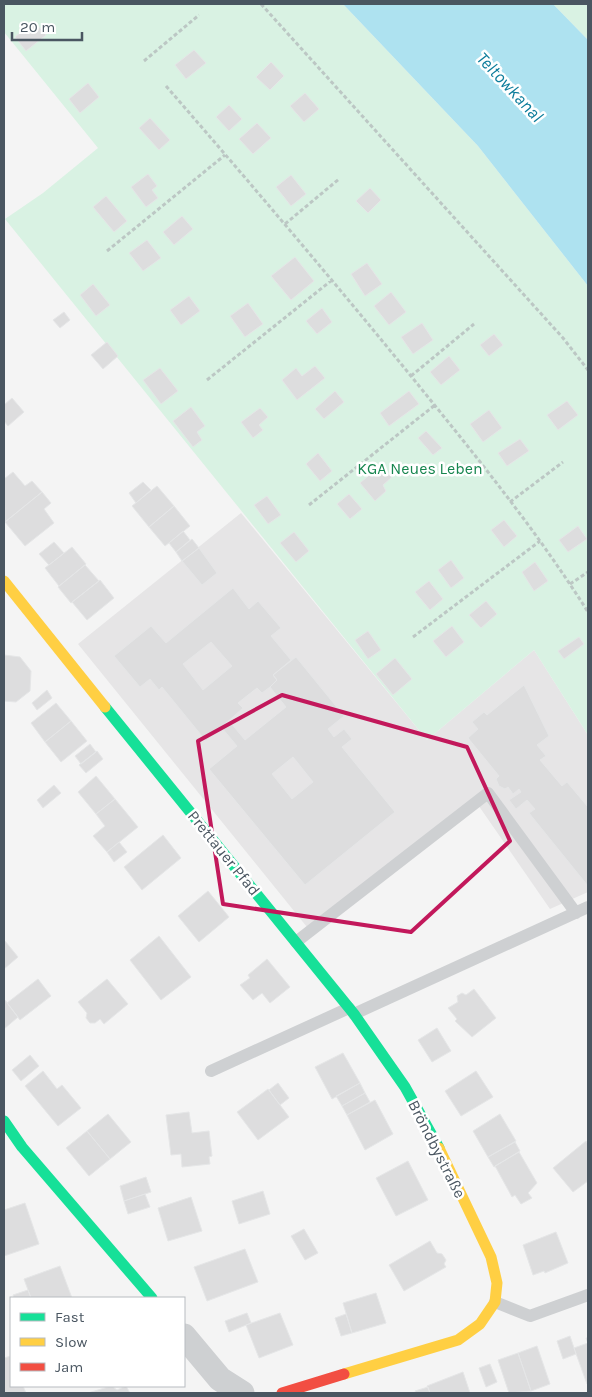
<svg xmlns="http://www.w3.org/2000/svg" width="592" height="1397" viewBox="0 0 592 1397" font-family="Karla,sans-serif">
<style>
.education{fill:#e6e5e6}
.green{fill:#d9f2e3}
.water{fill:#aee2f0}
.building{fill:#ddddde;stroke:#e5e6e7;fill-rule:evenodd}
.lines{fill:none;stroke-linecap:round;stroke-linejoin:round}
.path{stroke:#bcc7c4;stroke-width:3;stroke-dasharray:4 2.5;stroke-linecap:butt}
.lane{stroke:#ced0d2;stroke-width:12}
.street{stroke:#ced0d2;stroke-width:25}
.fast{stroke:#16e098;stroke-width:11}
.slow{stroke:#ffcf43;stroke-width:11}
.jam{stroke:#f24e42;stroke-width:11}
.marked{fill:none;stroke:#c2185b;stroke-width:4;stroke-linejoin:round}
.labels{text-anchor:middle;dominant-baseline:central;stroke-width:5;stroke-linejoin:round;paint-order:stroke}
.park-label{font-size:16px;fill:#17864f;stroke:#fff}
.street-label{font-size:16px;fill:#4a5661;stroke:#fff}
.water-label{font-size:18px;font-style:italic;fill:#0c7c9b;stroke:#fff}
</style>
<rect width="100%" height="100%" fill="#f4f4f4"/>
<path class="education" d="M241,513L427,740L534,650L588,735V892L550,909L474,799L311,932L78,644Z"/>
<path class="green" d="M4,4H343L478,146L588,286V735L534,650L427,740L5,219L43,193L98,148L4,32Z
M553,4H588V40Z"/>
<path class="water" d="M343,4H553L588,40V286L478,146Z"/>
<path class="building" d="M34,21L46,35L26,51L15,37Z
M194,50L206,63L186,79L175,65Z
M271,62L284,76L270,90L256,77Z
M88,83L99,97L80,113L69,99Z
M305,93L319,109L304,122L290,106Z
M229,105L242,119L229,131L216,117Z
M150,118L170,140L159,150L139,128Z
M257,123L271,138L253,154L239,139Z
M148,174L157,186L152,190L158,198L146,207L131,187Z
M291,175L306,194L291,206L276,187Z
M370,188L381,200L368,213L356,201Z
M106,196L127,221L114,232L93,207Z
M182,216L193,229L174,245L163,232Z
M147,240L161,258L143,271L129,253Z
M295,257L314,281L291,300L271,276Z
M367,263L382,284L365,296L351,274Z
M93,284L110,305L96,316L80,295Z
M391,292L406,312L389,325L374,306Z
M189,296L200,311L181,325L170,310Z
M248,303L263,324L245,337L230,316Z
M322,308L332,322L317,334L306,321Z
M64,312L70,320L60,328L53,320Z
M422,323L433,340L413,354L401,337Z
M494,334L503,345L489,356L480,345Z
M107,342L118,356L103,369L91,355Z
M449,356L460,370L441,385L430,372Z
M315,366L325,378L297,400L282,380L296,368L302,376Z
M160,368L178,391L161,404L143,380Z
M335,391L344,402L324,419L315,409Z
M409,391L419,404L389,426L380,413Z
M12,398L24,412L8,426L4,421V405Z
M567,401L578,415L558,430L547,415Z
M191,407L205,426L197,432L202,440L193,447L173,421Z
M260,408L268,417L259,425L263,430L253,438L241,422Z
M489,410L502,428L483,442L470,424Z
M426,431L442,448L433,455L418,438Z
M520,439L529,451L507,466L498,453Z
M318,453L332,471L320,481L306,464Z
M381,465L392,477L383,485L386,491L375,501L360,483Z
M13,472L25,486L32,481L42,492L5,522L4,479Z
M143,482L151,490L136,503L129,493Z
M157,486L174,506L149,527L132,506Z
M42,492L51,503L44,509L54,523L25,546L5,522Z
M349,494L362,509L350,519L337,504Z
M267,496L281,515L268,524L254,505Z
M174,506L190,526L165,546L149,527Z
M504,520L517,536L504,547L491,530Z
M578,526L587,539L568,552L559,540Z
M183,531L190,540L176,552L169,543Z
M294,532L309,551L296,562L280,543Z
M192,539L199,548L182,561L176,552Z
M54,542L64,553L49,565L39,554Z
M72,547L86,564L59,586L45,568Z
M199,548L217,573L202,585L182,561Z
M451,560L464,578L451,588L438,570Z
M535,562L548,581L534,591L522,572Z
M85,565L99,581L71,603L58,587Z
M100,580L114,598L87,620L72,602Z
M429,581L443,599L430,610L415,592Z
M233,588L249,609L258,601L281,628L271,636L291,660L273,675L277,680L270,687L262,693L257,688L238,703L243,708L206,741L162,687L159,690L150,679L140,687L114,656L151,626L166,643ZM211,642L232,666L203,690L183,664Z
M486,601L497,614L481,628L469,615Z
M452,626L464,642L446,657L433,641Z
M368,631L381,650L368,659L355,640Z
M579,637L584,644L564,659L558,651Z
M4,655L20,657L31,671L30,691L16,702L4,701Z
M296,657L344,716L328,729L334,737L344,729L352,739L342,747L395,812L305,885L209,769L237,746L222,728L230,722L245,740L286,707L270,687L277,680L273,675ZM293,757L313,782L292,799L272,774Z
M395,658L412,679L393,695L376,674Z
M524,685L549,736L537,745L546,756L540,760L562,786L567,782L588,807V886L529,813L535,809L527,800L516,809L509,800L521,792L519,789L513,794L508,787L505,789L499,786L496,779L499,776L468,738L478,729L472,722L484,712L487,715Z
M47,690L52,698L37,710L32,703Z
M56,703L71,721L45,742L31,723Z
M71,721L87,741L61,762L45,742Z
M90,744L96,752L81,764L75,756Z
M97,751L103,759L86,773L79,765Z
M96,776L115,799L96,814L78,792Z
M54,785L61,793L43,808L37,800Z
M115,799L138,827L107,852L93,836L105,826L96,814Z
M163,835L181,858L142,890L124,867Z
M119,842L127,852L114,862L107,852Z
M208,891L229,917L199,942L178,916Z
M159,936L191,977L161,1000L130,960Z
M5,941L18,957L4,969V942Z
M267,959L290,987L270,1003L262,993L253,1000L240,985L250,978L248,975Z
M38,979L51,996L20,1020L7,1003Z
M107,979L128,1004L104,1024L100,1019L95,1023H90L86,1018L87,1013L78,1002Z
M474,989L496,1018L472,1037L455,1021L457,1019L448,1008L458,1002L457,996L462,993L466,995Z
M5,1000L18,1017L4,1029V1001Z
M437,1028L451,1051L432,1062L418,1040Z
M343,1053L360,1083L332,1099L315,1067Z
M30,1055L39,1066L21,1081L12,1070Z
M43,1071L57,1089L62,1085L81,1108L58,1126L25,1086Z
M476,1071L493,1097L461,1116L445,1091Z
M278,1083L289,1098L280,1105L269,1090Z
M360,1083L365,1093L342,1106L336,1096Z
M268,1089L289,1117L258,1140L237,1112Z
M365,1093L370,1102L347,1115L342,1106Z
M375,1100L393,1134L365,1150L347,1115Z
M189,1112L192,1133L209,1131L212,1156L209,1157L210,1164L182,1167L181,1154L171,1155L166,1115Z
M108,1114L131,1142L110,1159L87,1131Z
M500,1114L516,1141L488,1157L473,1131Z
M87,1131L110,1159L89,1176L66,1148Z
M586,1141L588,1144V1181L573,1192L553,1168Z
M515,1142L520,1151L494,1167L488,1157Z
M519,1152L537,1183L528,1193L532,1198L521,1204L515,1195L512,1197L495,1166Z
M408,1161L428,1200L396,1216L376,1178Z
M146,1177L151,1192L124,1201L120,1186Z
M263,1191L270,1214L239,1224L232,1201Z
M145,1194L150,1207L128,1214L124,1201Z
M191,1197L202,1231L168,1241L158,1208Z
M25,1203L39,1244L4,1256V1210Z
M304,1229L318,1253L305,1260L291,1236Z
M556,1232L568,1263L545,1273L544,1271L533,1275L523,1245Z
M430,1241L437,1253L442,1254L446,1260L444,1264L446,1267L404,1291L389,1265Z
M245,1249L258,1282L207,1301L194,1267Z
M60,1266L72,1298H31L24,1279Z
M28,1290L31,1298H14L13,1295Z
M376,1293L386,1323L352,1333L343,1303Z
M247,1313L251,1323L229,1332L225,1321Z
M280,1313L293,1345L259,1358L246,1325Z
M346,1314L352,1333L341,1336L335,1318Z
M570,1336L576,1354L563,1359L557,1341Z
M586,1338H588V1383L587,1384L574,1348L588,1343Z
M537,1346L550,1384L531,1391L518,1353Z
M518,1353L531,1391L509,1393L498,1360Z
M11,1356V1386H23L26,1393H4V1358Z
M490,1364L497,1382L486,1387L479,1368Z
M463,1372L470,1393H430L427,1386Z
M126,1386L130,1393H88L108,1387H113L117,1390Z
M428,1387L430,1393H416L415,1391Z"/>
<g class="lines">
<path class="path" d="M261,4L563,338L588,370
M144,61L199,15
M166,86C246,178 325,271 402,365C467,445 533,525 588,612
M285,224L339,179
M107,251L225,155
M411,376L474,324
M207,380L332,280
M510,502L563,462
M309,505L435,405
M570,584L588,572
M413,637L540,541"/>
<path class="lane" d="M296,942L488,793L576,913
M354,1014L588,907
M211,1071L349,1008
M495,1302L530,1316L588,1295"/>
<path class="street" d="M184,1336L220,1379L242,1393"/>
<path class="fast" d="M105,707L354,1014L405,1087L439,1148
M4,1121L22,1147L152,1298"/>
<path class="slow" d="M4,581L105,707
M344,1374L458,1340L480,1324L495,1302L497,1283L491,1257L439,1148"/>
<path class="jam" d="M282,1393L344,1374"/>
</g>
<path class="marked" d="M282,695L467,747L510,841L411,932L223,904L198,741Z"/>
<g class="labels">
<g class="park-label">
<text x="420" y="468">KGA Neues Leben</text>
</g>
<g class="street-label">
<text transform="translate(224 853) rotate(51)">Prettauer Pfad</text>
<text transform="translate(437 1149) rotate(63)">Bröndbystraße</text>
</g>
<g class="water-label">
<text transform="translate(510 87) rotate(47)">Teltowkanal</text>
</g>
</g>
<rect width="592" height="1397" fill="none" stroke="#4a5661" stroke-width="10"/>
<rect x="10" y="1297" width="175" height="90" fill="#ffffff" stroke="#b7bbc0"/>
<rect x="20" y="1313" width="25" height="8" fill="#16e098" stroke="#b7bbc0"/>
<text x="55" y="1322" font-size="15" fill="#4a5661">Fast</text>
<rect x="20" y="1338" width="25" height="8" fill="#ffcf43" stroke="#b7bbc0"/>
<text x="55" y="1347" font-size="15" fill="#4a5661">Slow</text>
<rect x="20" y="1363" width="25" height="8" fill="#f24e42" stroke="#b7bbc0"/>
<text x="55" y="1372" font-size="15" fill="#4a5661">Jam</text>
<path d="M12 32v8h70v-8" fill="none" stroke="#4a5661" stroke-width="2.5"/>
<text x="20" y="32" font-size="15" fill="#4a5661" stroke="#ffffff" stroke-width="4" paint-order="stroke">20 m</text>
</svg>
